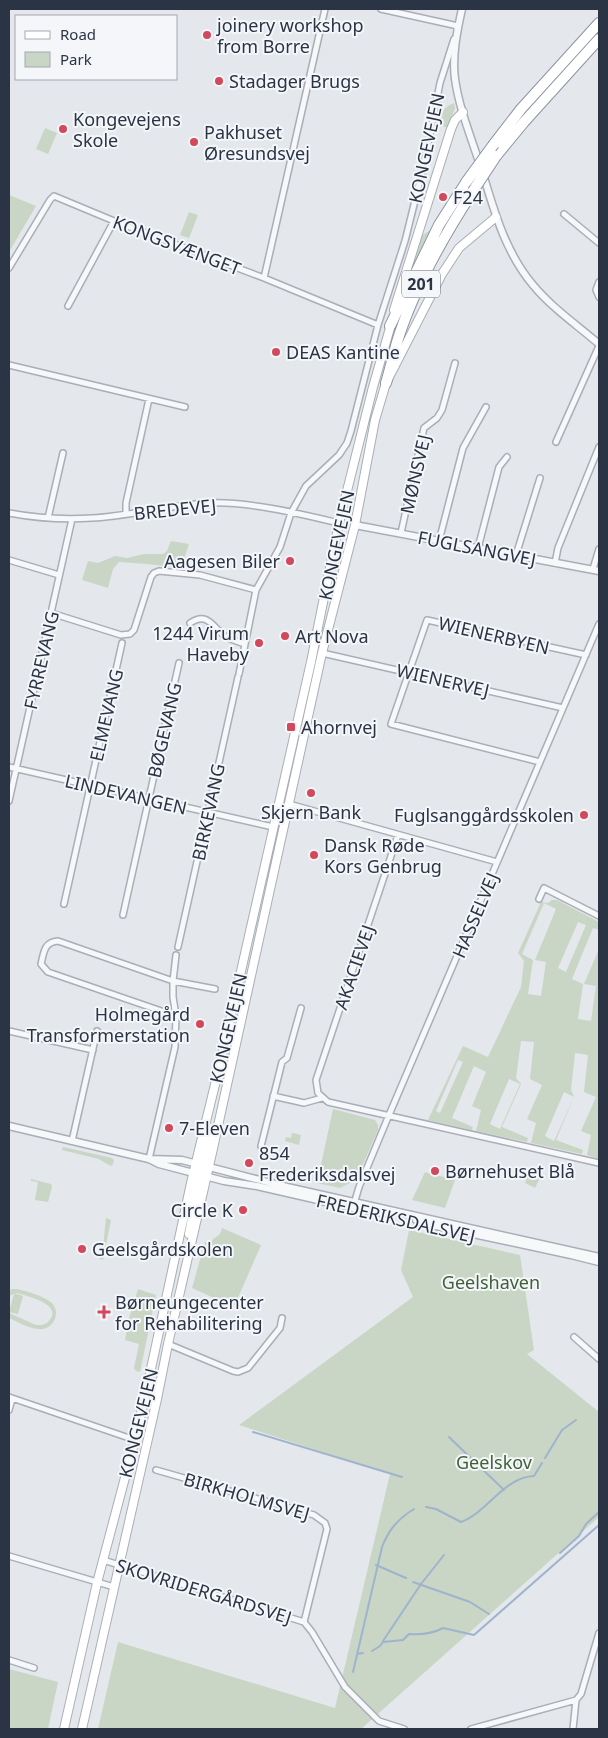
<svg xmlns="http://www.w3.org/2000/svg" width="608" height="1738" viewBox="0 0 608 1738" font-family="'Noto Sans',sans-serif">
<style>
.green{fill:#c9d6c5;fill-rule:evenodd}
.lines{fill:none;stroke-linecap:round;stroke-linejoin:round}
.stream{stroke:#9fb4cc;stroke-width:2}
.minor-casing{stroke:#a9aeb7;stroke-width:8}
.tertiary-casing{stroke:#a9aeb7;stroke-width:9}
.secondary-casing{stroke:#a9aeb7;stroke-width:10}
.motorway-casing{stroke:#8b94a3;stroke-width:12}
.minor{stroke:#f7f8fa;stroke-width:5}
.tertiary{stroke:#f7f8fa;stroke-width:6}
.secondary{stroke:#fff;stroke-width:8}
.motorway{stroke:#fff;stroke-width:10}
.motorway-bridge-casing{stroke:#8b94a3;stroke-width:12;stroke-linecap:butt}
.motorway-bridge{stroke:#fff;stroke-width:10}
.poi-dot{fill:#d1495b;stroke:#f4f6f9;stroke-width:2}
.labels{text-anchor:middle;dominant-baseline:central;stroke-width:4;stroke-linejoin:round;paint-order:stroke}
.shield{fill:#f4f6f9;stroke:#676e7b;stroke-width:1}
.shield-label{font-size:16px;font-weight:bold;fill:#2b3445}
.poi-label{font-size:18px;fill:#2b3445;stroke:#f4f6f9;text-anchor:start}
.street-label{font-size:18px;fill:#2b3445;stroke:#f4f6f9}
.park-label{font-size:18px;fill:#3f6138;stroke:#f4f6f9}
</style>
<rect width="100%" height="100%" fill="#e4e7ec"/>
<path class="green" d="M454,103L455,108L448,128L439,125C441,114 443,107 454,103Z
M45,128L57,133L48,154L36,149Z
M9,195L36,206L9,252Z
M189,212L198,215L189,238L180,235Z
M433,228L400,297L420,237Z
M171,541L189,544L181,568L147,564L119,562L113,569L108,588L82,580L88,561L98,563L115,556L127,558L144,554H163L167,551Z
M552,900H557L599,922V930L593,928L572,979L583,984L578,1019L591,1021L596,986L584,984L599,949V1159L587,1155L591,1135L581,1131L596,1097L584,1092L588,1055L575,1053L571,1090L574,1097L556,1140L583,1150L582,1154L531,1143L536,1123L527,1119L542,1085L530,1079L534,1042L521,1041L516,1078L521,1084L502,1127L528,1138L527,1142L476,1131L481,1110L472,1106L486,1072L474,1066L452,1118L473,1127L472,1130L428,1120L463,1046L488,1057L521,987L524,961L518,953L541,902L548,903ZM544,903L556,909L535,960L546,962L541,996L528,994L533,960L522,954ZM578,922L586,925L566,972L558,968ZM458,1060L463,1062L440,1113L436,1111ZM509,1079L520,1084L500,1129L490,1124ZM564,1092L574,1097L554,1141L545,1136Z
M333,1109L375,1120L378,1125V1130L356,1180L340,1188L317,1183Z
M292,1133L301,1135L299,1145L285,1141L286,1137L291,1138Z
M63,1147L112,1158L114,1160L112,1166L107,1164L99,1159L62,1150Z
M425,1172L455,1180L445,1208L412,1200Z
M529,1173L540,1178L535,1188L525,1183Z
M31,1179L51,1184L52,1187L48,1202L35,1200L38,1182L31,1181Z
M106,1218L111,1220L103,1260L98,1258L103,1247Z
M222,1228L261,1245L234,1307L192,1288L205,1242L208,1243L220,1234Z
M409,1230L520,1255L534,1350L527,1354L599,1412V1517L361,1729H98L118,1642L335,1708L390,1474L239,1425L413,1297L401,1270Z
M12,1289C21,1288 46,1297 52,1303C62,1314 52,1331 38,1329C28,1328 18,1322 9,1318V1313L36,1325H42L47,1323C66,1305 30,1297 17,1293H14L23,1296L18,1314L9,1312L14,1294L9,1296V1291Z
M138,1289L156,1295L140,1372L136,1371L134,1368L139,1344L125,1340L129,1318Z
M9,1669L58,1682L48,1729H9Z"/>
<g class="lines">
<path class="stream" d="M253,1432L402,1477
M449,1437L504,1490
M545,1458L562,1430L576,1420
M426,1507L436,1509L461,1522C488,1512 504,1477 534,1476L542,1463
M560,1553L579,1536L586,1524L599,1512
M376,1565L406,1578
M413,1582L470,1602L489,1614
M383,1641L421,1584L444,1555
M372,1651L380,1646L383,1642L403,1640L409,1634C422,1635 432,1634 443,1628L474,1635L599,1525
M357,1654L363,1653
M353,1672L382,1547C389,1529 398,1519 414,1509"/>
<g class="minor-casing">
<path id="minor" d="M381,9L458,26L457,29
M564,214L599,243
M9,268L50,200L54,196L114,221L264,278L378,325
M264,278L325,9
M599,282L596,290L599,297
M68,306L114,221
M9,365L185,407
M556,442L599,346
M9,513C36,518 64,520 92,518C131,516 169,505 208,503C248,501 301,514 339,523
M126,514V503L149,399
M48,518L63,453
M401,533L424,428L437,418L442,410L455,363
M439,541L463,448L486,407
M478,548L499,467L507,457
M516,555L540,478
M9,560L59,575
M555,563L558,548L599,447
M593,569L599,549
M51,613L121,635L130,634L134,630L151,577L154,573L159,571L200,575L256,590
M190,623C208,611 212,627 226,637C232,640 239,642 245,644
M322,653L563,708
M239,674L256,590L280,547L291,513L306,486L339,455L347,443L351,431L378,325L405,241L424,164L440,83L454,39
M540,762L391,724L427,620L586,655
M9,767L273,827
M9,801L72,519
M289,804L497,862
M398,835L316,1080L318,1093L328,1102L599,1163
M539,899L544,888L599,916
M64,904L122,643
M123,915L179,663
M178,947L238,677
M176,1016L48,972L41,964C44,952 44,942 58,941L173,981L215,989
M9,1031L93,1050
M273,1096L304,1103L322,1098
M72,1141L97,1031
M261,1146L282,1062L287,1058L301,1008
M149,1159L175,1047L176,1016L173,997V981L176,955
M354,1204L359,1187L389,1115L599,624
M574,1337L599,1359
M168,1344L233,1371L238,1372L248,1368L280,1328L282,1318
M9,1397L135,1440
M9,1410L12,1399
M156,1470L314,1515L325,1523L327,1529L304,1622
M9,1556L114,1587
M103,1560L304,1622L312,1632L345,1687L379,1721L404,1729
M9,1660L34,1668
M471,1729L576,1700L581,1694L599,1633
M573,1729L576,1700"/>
</g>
<g class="tertiary-casing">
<path id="tertiary" d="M462,9C457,31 452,56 455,79C459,108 471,137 480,165
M483,174C495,214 506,253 533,285C552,308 577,325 599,344
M355,525L599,571
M9,1126L149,1159L182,1160L287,1187L599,1257
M149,1159L159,1164L224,1181L257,1186L353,1208L389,1214
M416,1220L436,1226L571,1255L599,1262"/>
</g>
<g class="secondary-casing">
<path id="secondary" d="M394,310L451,129L455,120L463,112
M204,1173L203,1166L209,1128
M189,1234L200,1175L199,1166L196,1164
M64,1729L97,1583L135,1440L149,1378L191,1183L220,1064L311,662L339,523L373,387L392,321
M82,1729L157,1399L168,1344L212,1153L322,653L355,525L375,420L386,383L442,274L459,248L496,217"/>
</g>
<g class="motorway-casing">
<path id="motorway" d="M494,144L521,109L599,23
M496,156L524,122L599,39
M390,326L439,225L467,181
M386,383C390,370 393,356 397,342C413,290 443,237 473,191"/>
</g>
<use href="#minor" class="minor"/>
<use href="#tertiary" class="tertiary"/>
<use href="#secondary" class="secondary"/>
<use href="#motorway" class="motorway"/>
<g class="motorway-bridge-casing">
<path id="motorway-bridge" d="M467,181L494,144
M473,191L496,156"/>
</g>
<use href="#motorway-bridge" class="motorway-bridge"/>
</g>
<g class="poi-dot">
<circle cx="207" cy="35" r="5"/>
<circle cx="219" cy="81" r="5"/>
<circle cx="63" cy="129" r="5"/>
<circle cx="194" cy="142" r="5"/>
<circle cx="443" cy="197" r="5"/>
<circle cx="276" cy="352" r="5"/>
<circle cx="290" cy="561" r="5"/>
<circle cx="285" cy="636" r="5"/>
<circle cx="259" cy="643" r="5"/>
<rect x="286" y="722" width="10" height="10" rx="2.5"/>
<circle cx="311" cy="793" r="5"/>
<circle cx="584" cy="815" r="5"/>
<circle cx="314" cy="855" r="5"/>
<circle cx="200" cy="1024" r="5"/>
<circle cx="169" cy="1128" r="5"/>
<circle cx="249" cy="1163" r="5"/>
<circle cx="435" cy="1171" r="5"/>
<circle cx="243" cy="1210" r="5"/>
<circle cx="82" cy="1249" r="5"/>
<path d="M101.5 1304.5h5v5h5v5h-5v5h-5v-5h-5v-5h5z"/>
</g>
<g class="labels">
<rect class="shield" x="402" y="270.5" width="38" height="27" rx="4"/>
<g class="shield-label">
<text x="421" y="284">201</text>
</g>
<g class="poi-label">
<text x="217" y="25">joinery workshop<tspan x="217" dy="21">from Borre</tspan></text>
<text x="229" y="81">Stadager Brugs</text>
<text x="73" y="119">Kongevejens<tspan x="73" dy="21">Skole</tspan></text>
<text x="204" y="132">Pakhuset<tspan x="204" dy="21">Øresundsvej</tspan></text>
<text x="453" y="197">F24</text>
<text x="286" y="352">DEAS Kantine</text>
<text x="280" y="561" text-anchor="end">Aagesen Biler</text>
<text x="249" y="633" text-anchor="end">1244 Virum<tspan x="249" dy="21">Haveby</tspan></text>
<text x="295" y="636">Art Nova</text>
<text x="301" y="727">Ahornvej</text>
<text x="311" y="812" text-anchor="middle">Skjern Bank</text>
<text x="574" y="815" text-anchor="end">Fuglsanggårdsskolen</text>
<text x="324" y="845">Dansk Røde<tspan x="324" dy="21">Kors Genbrug</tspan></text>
<text x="190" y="1014" text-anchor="end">Holmegård<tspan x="190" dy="21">Transformerstation</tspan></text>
<text x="179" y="1128">7-Eleven</text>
<text x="259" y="1153">854<tspan x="259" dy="21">Frederiksdalsvej</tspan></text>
<text x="445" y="1171">Børnehuset Blå</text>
<text x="233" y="1210" text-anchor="end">Circle K</text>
<text x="92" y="1249">Geelsgårdskolen</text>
<text x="115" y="1302">Børneungecenter<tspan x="115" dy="21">for Rehabilitering</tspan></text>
</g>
<g class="street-label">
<text transform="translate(426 148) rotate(-78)">KONGEVEJEN</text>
<text transform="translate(177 245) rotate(21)">KONGSVÆNGET</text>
<text transform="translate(415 474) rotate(-77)">MØNSVEJ</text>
<text transform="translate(175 509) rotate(-6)">BREDEVEJ</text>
<text transform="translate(336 545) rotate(-78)">KONGEVEJEN</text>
<text transform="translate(477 548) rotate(11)">FUGLSANGVEJ</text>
<text transform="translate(494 635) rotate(13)">WIENERBYEN</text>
<text transform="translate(41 660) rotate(-77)">FYRREVANG</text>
<text transform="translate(443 680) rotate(13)">WIENERVEJ</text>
<text transform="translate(106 715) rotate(-77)">ELMEVANG</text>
<text transform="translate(164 730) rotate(-77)">BØGEVANG</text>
<text transform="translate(126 794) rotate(13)">LINDEVANGEN</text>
<text transform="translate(208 812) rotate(-78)">BIRKEVANG</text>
<text transform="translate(475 915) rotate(-67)">HASSELVEJ</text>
<text transform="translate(354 967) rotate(-71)">AKACIEVEJ</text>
<text transform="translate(228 1028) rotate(-77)">KONGEVEJEN</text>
<text transform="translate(396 1218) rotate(13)">FREDERIKSDALSVEJ</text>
<text transform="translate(138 1423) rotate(-76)">KONGEVEJEN</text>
<text transform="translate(247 1496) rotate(16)">BIRKHOLMSVEJ</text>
<text transform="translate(204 1591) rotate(17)">SKOVRIDERGÅRDSVEJ</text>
</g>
<g class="park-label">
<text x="491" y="1282">Geelshaven</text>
<text x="494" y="1462">Geelskov</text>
</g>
</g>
<rect width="608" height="1738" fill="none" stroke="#2b3445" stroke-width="20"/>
<rect x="15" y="15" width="162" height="65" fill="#f4f6f9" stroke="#a4a8b1"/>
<rect x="25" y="31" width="25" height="8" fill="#ffffff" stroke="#a4a8b1"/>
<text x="60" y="40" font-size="15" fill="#2b3445">Road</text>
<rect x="25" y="52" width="25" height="15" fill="#c9d6c5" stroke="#a4a8b1"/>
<text x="60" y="65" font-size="15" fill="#2b3445">Park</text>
</svg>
